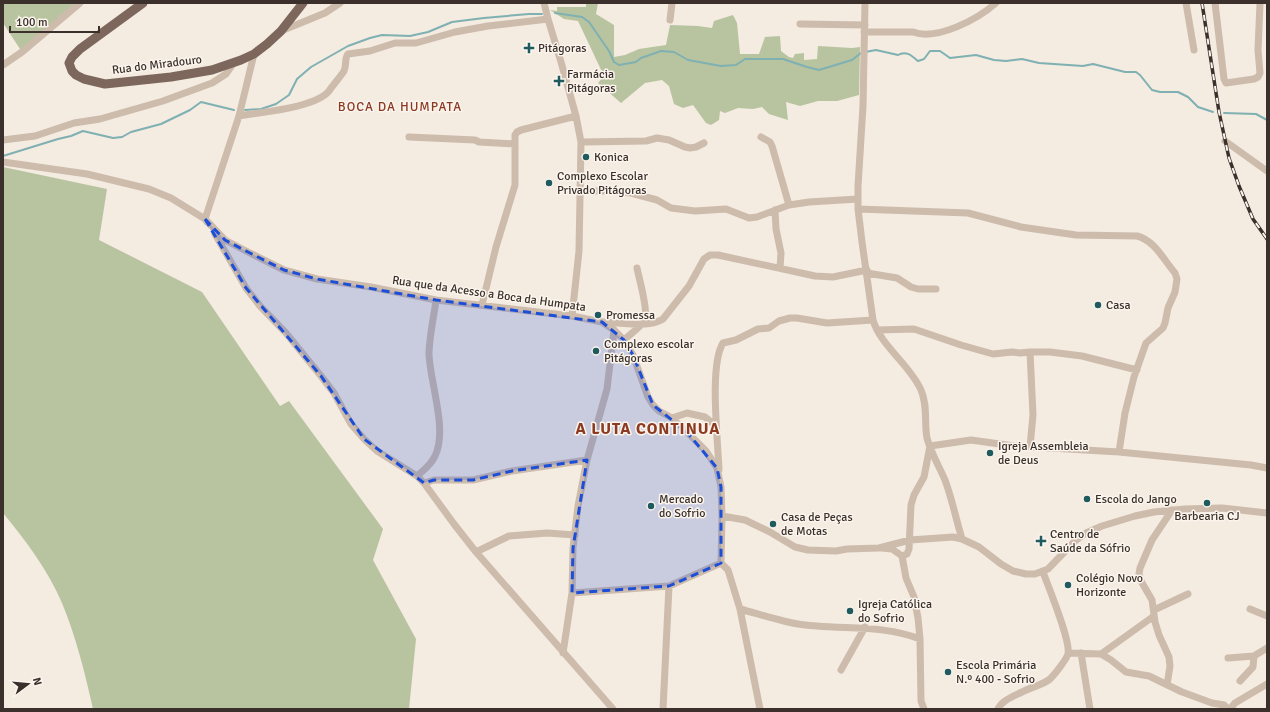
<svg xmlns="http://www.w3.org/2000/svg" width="1270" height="712" viewBox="0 0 1270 712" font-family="Signika,sans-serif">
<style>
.green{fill:#b8c4a0}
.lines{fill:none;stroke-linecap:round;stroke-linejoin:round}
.stream{stroke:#7fb0b2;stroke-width:2}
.minor{stroke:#cdbbac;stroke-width:7}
.major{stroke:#7d675c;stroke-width:9}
.rail-casing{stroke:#3b302b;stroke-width:3.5}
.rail{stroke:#fbf5ee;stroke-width:2;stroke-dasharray:6;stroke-linecap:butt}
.marked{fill:#1d4ed8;fill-opacity:0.2;stroke:#1d4ed8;stroke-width:3;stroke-dasharray:8 5;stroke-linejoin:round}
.poi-dot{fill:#1f5a5e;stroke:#fbf5ee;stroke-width:1.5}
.labels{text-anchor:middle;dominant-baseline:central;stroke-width:3;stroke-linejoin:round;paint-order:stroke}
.poi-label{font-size:12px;fill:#3b302b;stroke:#fbf5ee;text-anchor:start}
.street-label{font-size:12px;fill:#3b302b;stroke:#fbf5ee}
.neighbourhood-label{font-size:13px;letter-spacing:1px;fill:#8c3b22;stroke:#fbf5ee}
.district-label{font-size:16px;font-weight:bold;letter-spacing:1px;fill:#8c3b22;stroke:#fbf5ee}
</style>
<rect width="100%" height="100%" fill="#f4ebe1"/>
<path class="green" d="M3,3H80L22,52L3,23Z
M586,3H598L596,14L614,25V57L625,55L639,49L666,45L670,25L698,26L712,28L714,21L733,15L737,23L740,54H759L765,37L780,36L781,51L789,57L793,58L795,54L804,53V60L817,59L818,46L852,48L860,47L859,95L837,101H818L800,106L786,102L788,120L769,114L762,107L753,109L738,108L725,113L720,111L719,120L711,125L706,123L693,105L683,108L674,104L669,86L662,80L645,83L621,103L598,83L604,76L578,21L564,19L550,10L557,11V7H586Z
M3,167L107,189L99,240L202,292L280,406L289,401L383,529L373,560L416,639L409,709H93C85,673 76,637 62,603C48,570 26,541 3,513Z"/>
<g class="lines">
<path class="stream" d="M555,13L582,17L589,22L609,51L614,62L619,65L636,62L641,58L661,51L674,52L688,60L721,66L736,65L745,59H783L807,67L819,70L852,60L861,53
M865,52L876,50L898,55C906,50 912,56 918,61L924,59L930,51H940L950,58L976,55L994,60L1006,61L1022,59L1039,63L1083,66L1093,64L1125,72H1136L1140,75L1152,90L1160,92H1178L1188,97L1198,107L1213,112
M245,110L261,109L276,104L289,95L297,79L311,67L348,46L370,38L382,35L410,36L428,32L452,22L484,18L529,14H542
M1224,113L1256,114L1267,120
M3,156L58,139L71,136L83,131L113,138L122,137L131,132L161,124L190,110L201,102L234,110"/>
<path class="minor" d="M544,3L548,19L561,62L576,116L581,142L579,251L572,316
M865,3L863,106L858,186V209L862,242L873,320C880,345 911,366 921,390C928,406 924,422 927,438C931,453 939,466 945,480C952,499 956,519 962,539
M1186,3L1194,50
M1215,3L1224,79L1226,83L1254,79L1258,77L1260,73L1258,50L1260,3
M670,20L672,3
M800,24L865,25
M281,31L325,13L340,3
M864,32H913C937,41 978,19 996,3
M3,65L22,52L80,3
M239,116C261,112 315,108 329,91C333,85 341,76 344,71C347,65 344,59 348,54L370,51L395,43H416L455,32L488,26L548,19
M409,137L475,140L479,142L515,144
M761,137L770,142L772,146L789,205
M3,140L35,136L74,123L100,119L163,101L212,83L226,74L233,64
M1225,141L1267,171
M581,142L646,141L657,138L669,140L685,147L690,148L696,147L704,143
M3,162L87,174L149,189L171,198L205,219L225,240L248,252L284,270L317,279L371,287L436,300L572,316L602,322L614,330L624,340L633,355L648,397L653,405L659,411L672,418L686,431L706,451L717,468L721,487L722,516L721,563L669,586L572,593
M581,191H609L631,193L657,200L671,208L695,211L726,209L749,218L757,217L789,205L809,202L858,199
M858,209L968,213L1021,227L1076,235L1137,236C1154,240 1164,260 1175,273L1177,279L1175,292L1168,308L1165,323L1163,328L1146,343L1134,377L1125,413L1119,452
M775,210L776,229L781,253L780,268
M207,222L205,219L239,116L254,54
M215,234L246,288L260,306L286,333L321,376L334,393L351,424L364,439L377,451L417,476L424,483L454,524L476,552L613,709
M867,273L897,278L911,287L918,289H936
M482,305L496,247L515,185V135L517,132L521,130L576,116
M603,322C620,323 649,328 663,319L689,286L704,259L710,255H718L815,276L833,277L867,270
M878,330L914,329L961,345L993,354L1012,352L1020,353L1030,352H1050L1082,356L1137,370
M624,340C630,334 643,326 645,318C648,308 639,279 637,268
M1030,352L1033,415L1030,447
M672,418L687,413L705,417L716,426
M930,446L971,440L1014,446L1119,452L1251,465L1267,468
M719,470C718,441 709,365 723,343L736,340L758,329L769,328L779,321L790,318H797L827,323L873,320
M417,476C424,470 431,465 435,456C448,430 430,383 429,354C429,338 434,316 436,300
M424,483L434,480H473L512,471L587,460
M722,516L745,520L770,532L795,547L808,550L836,551L847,549L879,548L910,540L953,537L962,539L979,547L1001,564L1013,571L1026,574H1035L1048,569L1075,541L1086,533L1102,526L1135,516L1154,512L1185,509L1222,508L1267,513
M882,548L892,549L902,556L906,578L914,597L918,618L920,639L921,701L924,709
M476,552L509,536L547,533L575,535
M902,556L907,554L909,549L911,505L914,495L924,477L930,446
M721,563L728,570L740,609L760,709
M740,609C766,616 791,625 817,626C852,629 887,626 920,639
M1250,609L1267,616
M1154,610L1188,594
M563,653L572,593L573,548L578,506L587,460L607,389L614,330
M1068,653L1101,654L1111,660L1126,672L1149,676L1182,692L1212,703L1224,705L1228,709
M1081,653L1090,709
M1101,654L1154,616
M1228,658L1254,656L1267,648
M841,670L865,627
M1240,681L1253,667L1254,656
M1167,685L1170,666L1169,657L1159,635L1155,622L1152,600L1141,581L1139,574L1140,568L1152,540L1172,510
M663,709L669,586
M998,709C1002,700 1014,696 1022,692C1031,687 1043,685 1050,679C1055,674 1066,660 1068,654C1071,641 1048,586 1043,572
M1230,709L1235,703L1267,684"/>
<path class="major" d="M143,3L80,49L72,57L69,63L72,71L76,75L84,79L105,84L171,77L212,70L241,60L254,54L267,44L281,31L303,3"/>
<g class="rail-casing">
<path id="rail" d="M1202,3L1219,112L1229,158L1239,186L1253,219L1267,239"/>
</g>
<use href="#rail" class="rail"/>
</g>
<path class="marked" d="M205,219L225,240L248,252L284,270L317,279L436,300L602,322L624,340L633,355L653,405L686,431L717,468L721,487V563L669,586L572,593L573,548L587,460L512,471L473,480H434L424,483L364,439L321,376L246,288Z"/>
<g class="poi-dot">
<path d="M527 42h4v4h4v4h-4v4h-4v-4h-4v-4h4z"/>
<path d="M557 75h4v4h4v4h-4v4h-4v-4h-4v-4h4z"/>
<circle cx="586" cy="157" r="4"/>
<circle cx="549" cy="183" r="4"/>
<circle cx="1098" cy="305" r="4"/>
<circle cx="598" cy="315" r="4"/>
<circle cx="596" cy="351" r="4"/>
<circle cx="990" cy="453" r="4"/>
<circle cx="1087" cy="499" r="4"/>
<circle cx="1207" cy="503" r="4"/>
<circle cx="651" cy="506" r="4"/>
<circle cx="773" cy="524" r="4"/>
<path d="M1039 535h4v4h4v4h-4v4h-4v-4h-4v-4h4z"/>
<circle cx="1068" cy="585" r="4"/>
<circle cx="850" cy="611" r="4"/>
<circle cx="948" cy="672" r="4"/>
</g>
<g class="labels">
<g class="poi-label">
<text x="538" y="48">Pitágoras</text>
<text x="567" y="74">Farmácia<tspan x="567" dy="14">Pitágoras</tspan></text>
<text x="594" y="157">Konica</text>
<text x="557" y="176">Complexo Escolar<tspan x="557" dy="14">Privado Pitágoras</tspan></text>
<text x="1106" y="305">Casa</text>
<text x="606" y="315">Promessa</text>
<text x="604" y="344">Complexo escolar<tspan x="604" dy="14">Pitágoras</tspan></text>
<text x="998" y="446">Igreja Assembleia<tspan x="998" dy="14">de Deus</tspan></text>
<text x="659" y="499">Mercado<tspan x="659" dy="14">do Sofrio</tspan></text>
<text x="1095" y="499">Escola do Jango</text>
<text x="1207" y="516" text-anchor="middle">Barbearia CJ</text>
<text x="781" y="517">Casa de Peças<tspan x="781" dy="14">de Motas</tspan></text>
<text x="1050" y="534">Centro de<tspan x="1050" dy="14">Saúde da Sófrio</tspan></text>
<text x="1076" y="578">Colégio Novo<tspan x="1076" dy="14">Horizonte</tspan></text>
<text x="858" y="604">Igreja Católica<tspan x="858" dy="14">do Sofrio</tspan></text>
<text x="956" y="665">Escola Primária<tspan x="956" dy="14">N.º 400 - Sofrio</tspan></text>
</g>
<g class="street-label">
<text transform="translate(157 65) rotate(-7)">Rua do Miradouro</text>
<text transform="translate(489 294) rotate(8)">Rua que da Acesso a Boca da Humpata</text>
</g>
<g class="neighbourhood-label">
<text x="400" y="107">BOCA DA HUMPATA</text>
</g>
<g class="district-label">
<text x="648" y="429">A LUTA CONTINUA</text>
</g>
</g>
<rect width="1270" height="712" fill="none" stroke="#3b302b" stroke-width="8"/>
<g transform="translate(28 684) rotate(74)" stroke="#fbf5ee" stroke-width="3" paint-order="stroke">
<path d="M0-3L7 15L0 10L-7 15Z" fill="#3b302b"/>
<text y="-6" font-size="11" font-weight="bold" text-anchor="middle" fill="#3b302b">N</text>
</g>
<path d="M10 26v6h89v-6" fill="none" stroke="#3b302b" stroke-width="2"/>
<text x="16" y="26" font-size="12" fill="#3b302b" stroke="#fbf5ee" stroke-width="3" paint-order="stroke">100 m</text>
</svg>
